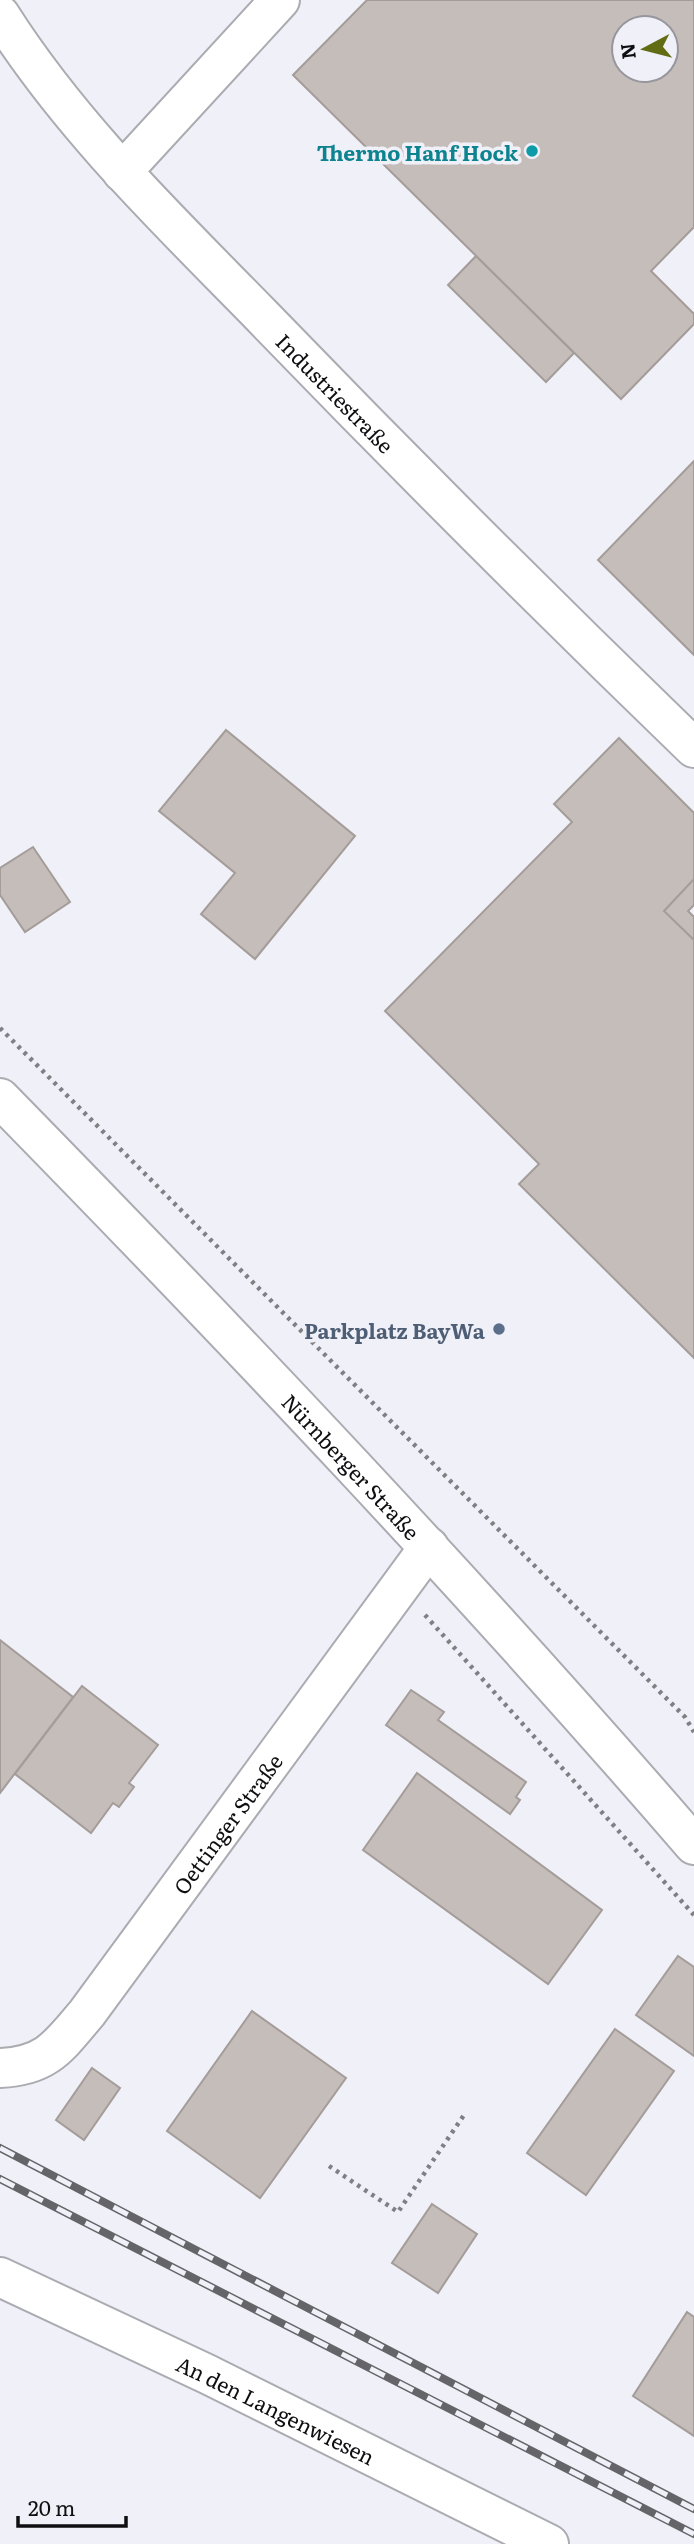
<svg xmlns="http://www.w3.org/2000/svg" width="694" height="2544" viewBox="0 0 694 2544" font-family="Literata,serif">
<style>
.building{fill:#c5bdba;stroke:#a49c99;stroke-width:2;fill-rule:evenodd}
.lines{fill:none;stroke-linecap:round;stroke-linejoin:round}
.minor-casing{stroke:#ababb2;stroke-width:42}
.major-casing{stroke:#ababb2;stroke-width:42}
.path{stroke:#7f7f84;stroke-width:4.5;stroke-dasharray:3.5 5;stroke-linecap:butt}
.minor{stroke:#fff;stroke-width:38}
.major{stroke:#fff;stroke-width:38}
.rail-casing{stroke:#656569;stroke-width:8}
.rail{stroke:#f0f0f8;stroke-width:5;stroke-dasharray:16;stroke-linecap:butt}
.culture-dot{fill:#0f9aa8;stroke:#f0f0f8;stroke-width:2.5}
.service-dot{fill:#5c6f8a;stroke:#f0f0f8;stroke-width:2.5}
.labels{text-anchor:middle;dominant-baseline:central;stroke-width:7;stroke-linejoin:round;paint-order:stroke}
.culture-label{font-size:21px;font-weight:bold;fill:#0d838f;stroke:#f0f0f8;text-anchor:end}
.street-label{font-size:21px;fill:#0f0f12;stroke:#f0f0f8}
.service-label{font-size:21px;font-weight:bold;fill:#4e5e75;stroke:#f0f0f8;text-anchor:end}
</style>
<rect width="100%" height="100%" fill="#f0f0f8"/>
<path class="building" d="M367,0H694V227L651,271L694,314V324L621,399L293,75ZM624,28H666V70H624Z
M476,256L574,353L546,382L448,285Z
M694,461V655L598,560Z
M226,730L355,836L255,959L201,914L235,873L159,811Z
M619,738L694,813V879L664,911L694,940V1358L519,1184L539,1164L385,1011L572,822L554,804Z
M33,847L70,902L25,932L0,895V868Z
M694,879V905L688,911L694,917V940L664,911Z
M0,1640L73,1697L0,1793Z
M82,1686L158,1745L129,1783L134,1787L119,1807L113,1803L91,1833L15,1774Z
M411,1690L444,1712L438,1720L526,1782L516,1797L520,1800L510,1814L386,1725Z
M417,1773L602,1910L548,1984L363,1850Z
M678,1956L694,1967V2056L636,2015Z
M252,2011L346,2078L260,2198L167,2131Z
M615,2029L674,2071L586,2195L527,2153Z
M92,2068L120,2088L84,2140L56,2120Z
M432,2204L477,2234L438,2293L392,2263Z
M687,2312L694,2317V2436L633,2396Z"/>
<g class="lines">
<g class="minor-casing">
<g id="minor">
<path id="s1" d="M0,15C71,127 168,220 260,314C402,461 547,606 694,748"/>
<path d="M122,172L280,0"/>
<path id="s2" d="M0,2068C47,2066 59,2046 87,2013L429,1547"/>
<path id="s3" d="M0,2277L207,2374L549,2544"/>
</g>
</g>
<g class="major-casing">
<g id="major">
<path id="s4" d="M0,1098C238,1341 472,1588 694,1845"/>
</g>
</g>
<path class="path" d="M0,1028L685,1717L694,1732
M425,1615L694,1915
M329,2166L398,2212L464,2115"/>
<use href="#minor" class="minor"/>
<use href="#major" class="major"/>
<g class="rail-casing">
<path id="rail" d="M0,2148L694,2509
M0,2179L694,2534"/>
</g>
<use href="#rail" class="rail"/>
</g>
<circle class="culture-dot" cx="532" cy="151" r="7"/>
<circle class="service-dot" cx="499" cy="1329" r="7"/>
<g class="labels">
<g class="culture-label">
<text x="518" y="151">Thermo Hanf Hock</text>
</g>
<g class="street-label">
<text stroke="none"><textPath href="#s1" startOffset="506">Industriestraße</textPath></text>
<text stroke="none"><textPath href="#s4" startOffset="509">Nürnberger Straße</textPath></text>
<text stroke="none"><textPath href="#s2" startOffset="343">Oettinger Straße</textPath></text>
<text stroke="none"><textPath href="#s3" startOffset="306">An den Langenwiesen</textPath></text>
</g>
<g class="service-label">
<text x="485" y="1329">Parkplatz BayWa</text>
</g>
</g>
<g transform="translate(645 49) rotate(263)"><circle r="33" fill="#f0f0f8" stroke="#96969c" stroke-width="2"/>
<path d="M0-5L12 26L0 18L-12 26Z" fill="#616c13"/>
<text y="-10" font-size="19" font-weight="bold" text-anchor="middle" fill="#0f0f12">N</text>
</g>
<path d="M18 2516v10h108v-10" fill="none" stroke="#0f0f12" stroke-width="3.5"/>
<text x="28" y="2516" font-size="21" fill="#0f0f12" stroke="#f0f0f8" stroke-width="5" paint-order="stroke">20 m</text>
</svg>
